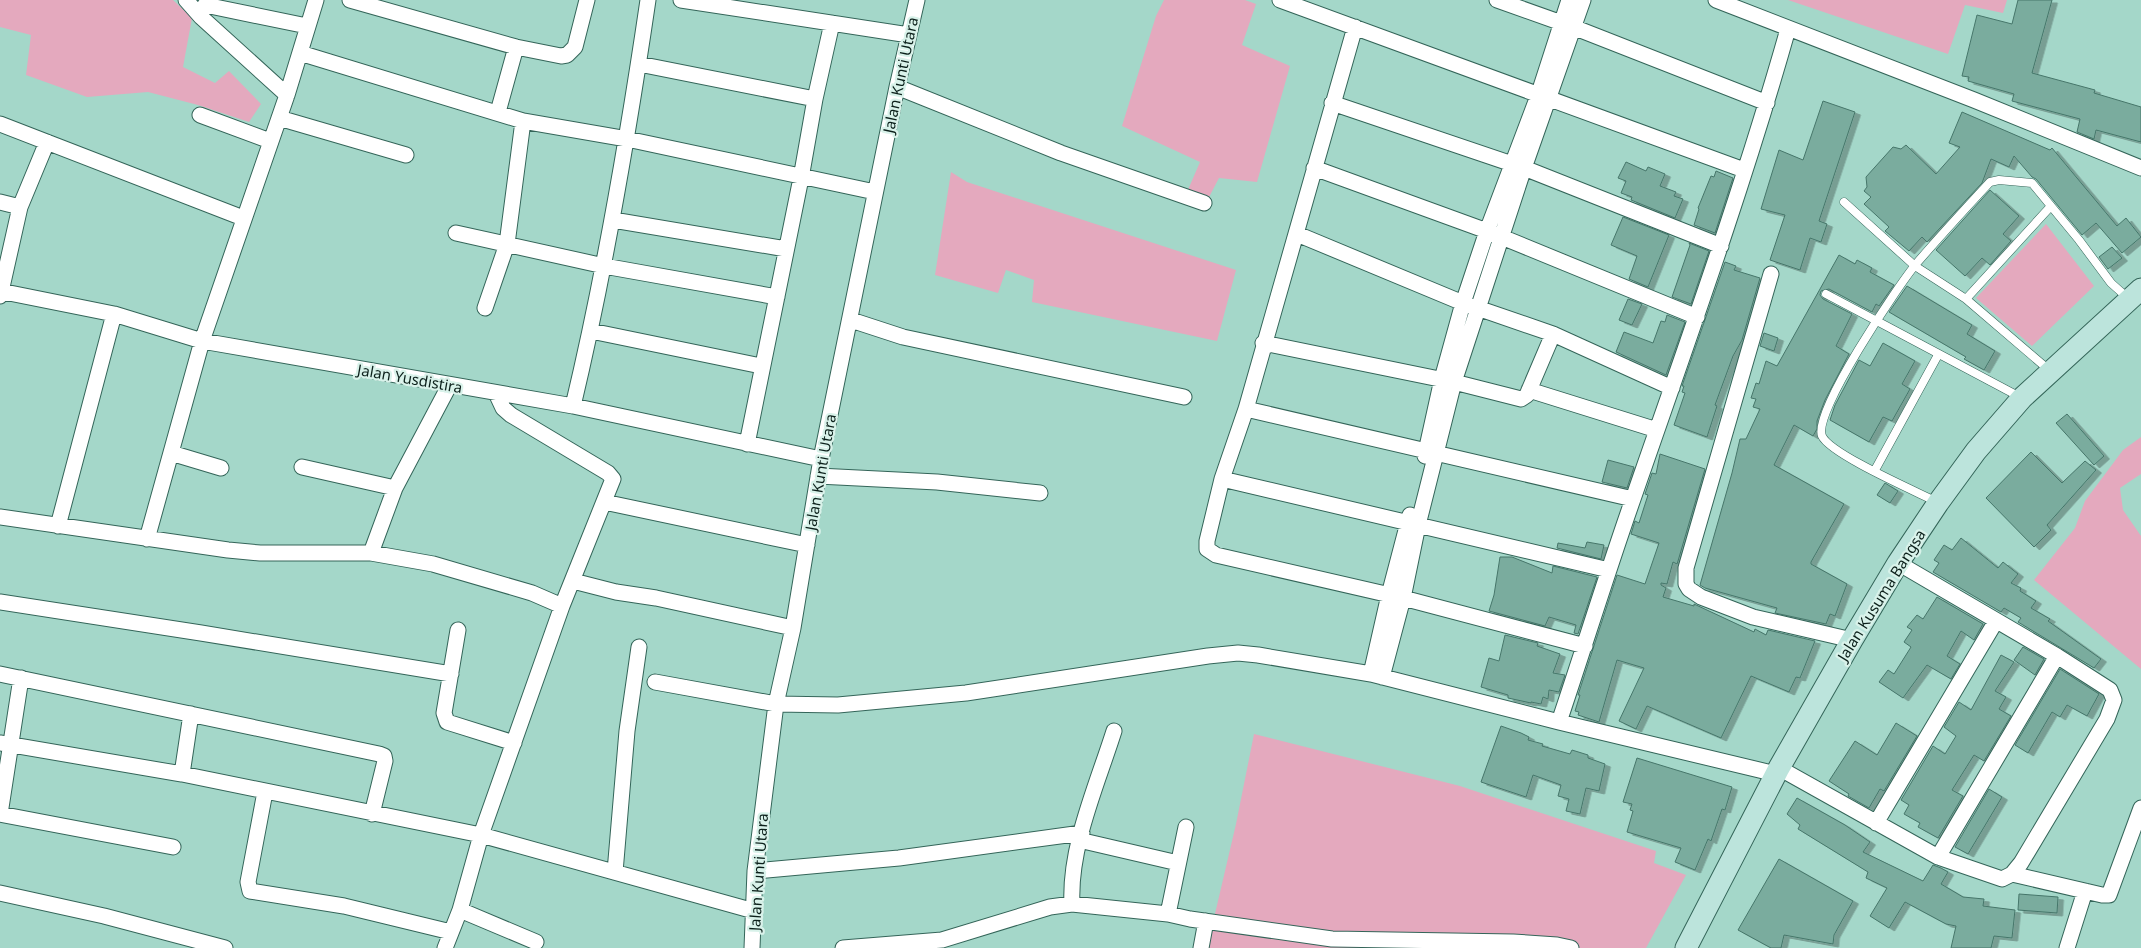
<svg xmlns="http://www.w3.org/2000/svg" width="2141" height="948" viewBox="0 0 2141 948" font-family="'Noto Sans',sans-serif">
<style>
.green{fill:#e4a9be}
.building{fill:#7aac9e;stroke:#46766a;filter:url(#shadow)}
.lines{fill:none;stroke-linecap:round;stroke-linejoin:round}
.lane-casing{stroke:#346559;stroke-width:9}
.street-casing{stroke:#346559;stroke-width:17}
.secondary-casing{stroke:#346559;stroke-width:23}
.lane{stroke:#fff;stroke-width:8}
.street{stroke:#fff;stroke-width:15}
.secondary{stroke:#bce4dc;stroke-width:21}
.labels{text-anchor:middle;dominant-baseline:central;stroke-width:4.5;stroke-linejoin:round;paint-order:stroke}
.street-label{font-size:15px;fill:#0c201b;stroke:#d9f2ea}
</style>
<defs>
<filter id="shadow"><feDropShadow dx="5.5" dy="3" stdDeviation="0" flood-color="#0004"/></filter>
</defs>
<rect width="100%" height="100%" fill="#a4d7c9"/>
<path class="green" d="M0,0H173L192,18L183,67L215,83L229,71L261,104L249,122L198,105L148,92L87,97L26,75L31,35L0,27Z
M1164,0H1245L1256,4L1242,45L1290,66L1257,182L1219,178L1208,199L1187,192L1200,162L1122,126L1156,16Z
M1788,0H2007L2003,13L1965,5L1948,54Z
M951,172L967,182L1236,270L1217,341L1032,302L1034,280L1006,270L998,293L935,275Z
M2046,224L2094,286L2032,346L1976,298Z
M2141,437V474L2120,488L2123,510L2141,536V669L2034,580L2075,528L2085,501L2123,450Z
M1254,734L1460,786L1656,851L1654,863L1686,875L1646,948H1207L1236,824Z"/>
<path class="building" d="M2018,0H2052L2032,73L2095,90L2094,93L2141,107V142L2096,130L2094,139L2077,132L2080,119L2012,101L2014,94L1968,81L1969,77L1962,76L1977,15L2012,24Z
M1823,101L1855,112L1819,221L1827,224L1821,242L1810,238L1800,270L1770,260L1785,215L1761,209L1779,150L1803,160Z
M1962,112L2050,150L2052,148L2117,226L2126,218L2141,237L2122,253L2096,223L2082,235L2036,179L2032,177L2014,156L2009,167L1991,159L1982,183L1927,242L1922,237L1909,251L1885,231L1889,227L1864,204L1871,197L1864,191L1867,187L1866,177L1893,147L1901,149L1906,145L1936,174L1960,147L1949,143Z
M1626,162L1646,171L1648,167L1665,174L1660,186L1676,192L1674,196L1683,199L1675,218L1631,200L1632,197L1621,193L1626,181L1618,178Z
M1716,171L1733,178L1715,233L1694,225L1699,209L1698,208L1711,176L1714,177Z
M1990,190L2019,216L2003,234L2011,241L1990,265L1982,258L1965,276L1936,250Z
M1623,217L1669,235L1648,287L1629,279L1637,256L1611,245Z
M1689,243L1709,251L1691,304L1672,297L1690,245Z
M2112,247L2122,258L2108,269L2099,257Z
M1839,255L1855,264L1857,260L1872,268L1870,272L1894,285L1879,306L1876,304L1872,312L1829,289L1821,291L1820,295L1823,299L1852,314L1836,346L1849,354L1825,400L1817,421V429L1813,436L1794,425L1774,465L1844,504L1811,562V564L1847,584L1835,616L1830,614L1826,624L1775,613L1777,608L1705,588L1700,585L1732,473L1740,439H1746L1760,409L1753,407L1756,399L1751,398L1756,383L1759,384L1766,361L1777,366Z
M1725,262L1736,266L1734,270L1760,278L1742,340L1733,356L1715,405L1717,406L1707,437L1674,425L1685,393L1682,392L1684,386H1682Z
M1907,286L1972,325L1967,334L1995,351L1984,370L1964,359L1966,357L1889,312Z
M1628,299L1642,304L1632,325L1619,320Z
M1667,315L1685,322L1666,375L1616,352L1624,332L1653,343L1661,321L1665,322Z
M1764,333L1778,338L1774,351L1760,346Z
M1883,343L1915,361L1902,384L1910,389L1892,421L1883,417L1869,442L1830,420L1835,405L1859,360L1870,366Z
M2067,414L2104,456L2094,465L2056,423Z
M2031,452L2062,483L2085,461L2096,470L2047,525L2051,530L2034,547L1986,498Z
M1660,454L1705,469L1678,561L1677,564L1673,562L1667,584L1661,583V585L1666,588L1663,597L1694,606V604L1754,632L1755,629L1766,635L1768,630L1815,641L1800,678L1796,677L1789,692L1751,676L1721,738L1647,706L1636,729L1619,721L1644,668L1617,660L1599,722L1578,715L1579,712L1575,711L1580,695H1578L1617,575L1645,584L1659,543L1631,534L1635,521L1639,523L1648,495L1645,494L1652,473L1656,474Z
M1608,460L1634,467L1627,488L1602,482Z
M1885,483L1898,491L1890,503L1877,495Z
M1961,538L1998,568L2003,562L2018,574L2011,583L2021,588L2020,591L2036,601L2031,608L2050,619L2048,621L2101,659L2094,668L2018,622L2021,618L2004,608L2001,612L1933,572L1939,563L1934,560L1944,545L1952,550Z
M1587,542L1604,545L1601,559L1557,548L1558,543L1585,548Z
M1500,557H1512L1552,573L1553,566L1597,577L1578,634L1574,633L1576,625L1549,617L1545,626L1489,611L1494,595Z
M1937,597L1983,624L1974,640L1961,631L1947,656L1960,664L1951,679L1927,665L1903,698L1879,682L1888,670L1894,674L1911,647L1904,642L1912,630L1907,627L1917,615L1923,619Z
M1505,635L1538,643L1537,646L1560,654L1553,673L1565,675L1559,692L1549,690L1548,699L1543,697L1541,704L1531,702V703L1508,698V695L1481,687L1489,658L1499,661Z
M2023,647L2044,659L2035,675L2014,660Z
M2001,655L2014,662L1995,691L2006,697L1999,709L2011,716L1984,761L1974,755L1952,790L1963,796L1938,838L1918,827L1920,823L1904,814L1909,805L1901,800L1933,746L1945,754L1956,736L1944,727L1959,702L1971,710Z
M2060,669L2099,694L2087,716L2067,705L2060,717L2052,712L2028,753L2015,745Z
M1896,723L1917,736L1884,791L1880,789L1869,808L1848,796L1849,794L1829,781L1855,741L1877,755Z
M1501,726L1521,733L1529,737L1528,740L1543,744L1542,746L1570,754L1572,750L1588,755V758L1605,764L1599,791L1586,788L1580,814L1566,811L1569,799L1558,796L1561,785L1533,775L1526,797L1481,782Z
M1637,758L1732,787L1725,810L1722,809L1711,841L1708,839L1695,870L1675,862L1681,848L1627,832L1633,811L1630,810L1632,804L1623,802Z
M1989,789L2002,797L1968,854L1955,847Z
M1797,798L1845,825L1870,842L1863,852L1923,881L1933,865L1941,868L1948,872L1941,884L1963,897L1984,899L1983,906L2015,910L2012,938L1994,936L1991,948H1951L1956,926L1946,924L1905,902L1889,928L1870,916L1887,888L1866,878L1868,872L1798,829L1800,825L1787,814Z
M1779,859L1853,901L1834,935L1833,944L1784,935L1781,948H1771L1738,930Z
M2019,894L2058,897L2057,913L2018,910Z"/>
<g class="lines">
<g class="lane-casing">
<path id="lane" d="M1844,202L1915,266L1966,299L2049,370
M1826,294L2020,397
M1966,299L2051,206
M1875,470L1938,355
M1937,502C1915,491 1830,454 1822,436C1812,413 1898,286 1916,264C1940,236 1965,209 1990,182L1999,180L2032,183L2079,240L2111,283L2129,299"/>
</g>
<g class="street-casing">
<path id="street" d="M186,0L201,17L287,95
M350,0L516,47L561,56L567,55L575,47L587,0
M681,0L909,35
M1280,0L1744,170
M1497,0L1573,27L1767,103
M1716,0L1974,100L2141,168
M205,5L307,26
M1355,27L1246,409L1222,479L1207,541V549L1216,555L1403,598L1585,646
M300,53L523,121L627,139L875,192
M639,64L815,99
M897,87L1061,153L1204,203
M1332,103L1524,168L1721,246
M498,112L516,47
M200,115L270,141
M279,118L406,155
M0,124L243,218
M1314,168L1487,231L1697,317
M0,202L20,207L0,296
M20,207L47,142
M613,220L786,249
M456,233L604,266L777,297
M1297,234L1463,303L1553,334L1672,388
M1771,274L1686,568V584L1689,589L1701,597L1753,617L1852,640
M0,291L114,314L202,341L573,406L821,459
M485,308L507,244L523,121
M851,320L903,337L1184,397
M591,331L761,366
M1263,343L1454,382L1521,399L1527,395L1553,334
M1529,390L1657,430
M496,393L503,408L511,415L608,473L613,479L562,606
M573,406C605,272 628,136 648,0
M1246,409L1633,499
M747,444L801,178L815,99L832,23
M171,453L221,468
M1425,456L1442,379L1463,303L1487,231L1538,96L1569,0
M302,467L395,488
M818,476L937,482L1040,493
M1222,479L1609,570
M604,502L807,545
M0,517L228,550L260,553H371L433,564L532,593L562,606L481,835L460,910L445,948
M58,526L114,314
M147,539L202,341L287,95L316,0
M371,553L395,488L449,386
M573,581L616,592L656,598L793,628
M0,602L201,633L451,674
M458,630L444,713L447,722L514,743
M0,674L379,754L384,756L385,761L372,814
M1371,674L1389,595L1410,515
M1382,677L1403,598L1418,525L1454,382L1524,168L1583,0
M655,682L776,704L838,705L966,693L1208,656L1238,653L1258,655L1371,674L1559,722L1776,774
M1559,722C1584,648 1607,573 1633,499C1687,343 1743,188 1788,29
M0,743L182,774L481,835L754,911
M1779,768L1938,857L2002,879L2012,874L2021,863L2107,719L2114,700L2110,690L2057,656L1898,563
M182,774L191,714
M265,792L248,882L250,891L344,906L451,932
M0,814L173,847
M0,814L21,678
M1876,823L1996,621
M1079,840L1178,863
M1938,857L2057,656
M755,871L899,858L1082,833
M615,872L627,731L639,647
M2012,874L2102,895H2109L2141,808
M0,893L104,916L225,948
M1072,904C1069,847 1097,785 1114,731
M460,910L536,942
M1168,914L1186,827
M752,948L755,871L776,704L793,628L821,459L897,87L917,0
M843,948L942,940L1050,907L1072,904L1168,914L1190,919L1332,939L1513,942L1557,945L1571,948
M1201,948L1206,921
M2067,948L2085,891"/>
</g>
<g class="secondary-casing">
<path id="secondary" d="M1686,948L1779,768L1852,640L1898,563L1938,503L1976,451L2022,398L2141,289"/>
</g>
<use href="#lane" class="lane"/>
<use href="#street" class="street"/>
<use href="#secondary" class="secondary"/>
</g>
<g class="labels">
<g class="street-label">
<text transform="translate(900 75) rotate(-78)">Jalan Kunti Utara</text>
<text transform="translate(410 378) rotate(10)">Jalan Yusdistira</text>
<text transform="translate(820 472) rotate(-80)">Jalan Kunti Utara</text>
<text transform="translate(1881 595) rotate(-58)">Jalan Kusuma Bangsa</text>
<text transform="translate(758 872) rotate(-86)">Jalan Kunti Utara</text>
</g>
</g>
</svg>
